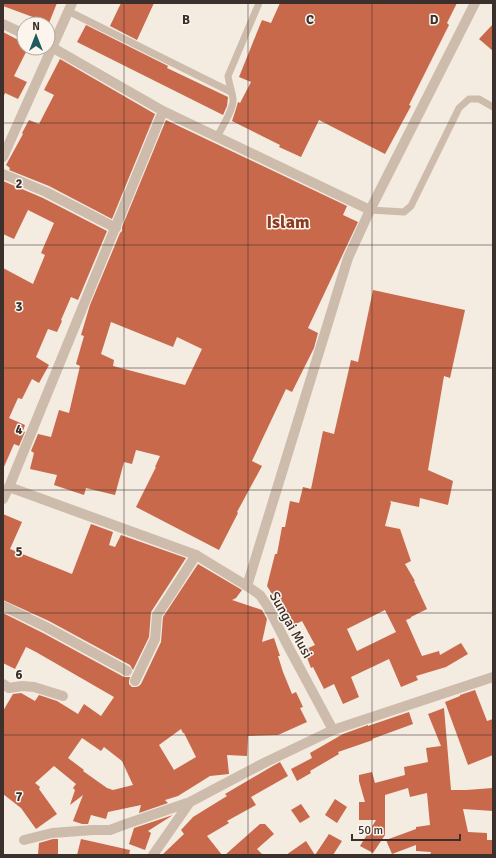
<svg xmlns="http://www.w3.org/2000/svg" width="496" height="858" viewBox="0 0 496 858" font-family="Signika,sans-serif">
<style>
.building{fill:#c8694b;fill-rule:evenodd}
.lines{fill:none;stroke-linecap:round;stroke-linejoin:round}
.service{stroke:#cdbbac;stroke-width:7}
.minor{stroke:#cdbbac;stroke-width:10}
.tertiary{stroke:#cdbbac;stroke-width:10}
.grid{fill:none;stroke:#3b302b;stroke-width:1;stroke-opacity:0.55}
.labels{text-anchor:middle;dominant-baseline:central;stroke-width:3;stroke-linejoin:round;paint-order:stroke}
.street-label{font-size:14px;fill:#3b302b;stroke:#fbf5ee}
.district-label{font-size:18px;font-weight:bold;fill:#8c3b22;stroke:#fbf5ee}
.grid-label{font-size:13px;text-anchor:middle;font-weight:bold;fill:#3b302b;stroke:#fbf5ee;stroke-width:3;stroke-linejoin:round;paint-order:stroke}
</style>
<rect width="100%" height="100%" fill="#f4ebe1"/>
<path class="building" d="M3,3H57L49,23L3,6Z
M121,3H154L137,40L110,26Z
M280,3H457L447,23L449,25L409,105L411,106L385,154L319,120L301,157L279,147L280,145L232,121L236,109L238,102L240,103L251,82L239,77L262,20L271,23Z
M493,24V51L479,39Z
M86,25L168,66L167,68L228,97L227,106L223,115L77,42Z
M3,32L24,43V48H28L14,76L27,82L18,99L5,93L3,98Z
M60,59L155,114L112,219L49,186L9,170L10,168L6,165L23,134L22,133L29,120L39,124L54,95L44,90Z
M166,120L347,206L343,215L358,222L308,328L318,333L314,348L292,392L286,389L252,461L262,466L237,512L238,513L219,550L136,507L156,467H155L160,456L136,450L132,464L124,462L115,495L86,488L84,495L54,485L57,475L30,469L34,453L31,451L38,434L51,437L59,410L69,413L80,366L76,364L84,336L81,335L90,305L120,233L122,231V227ZM111,322L173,347L177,337L202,349L185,385L113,366L114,360L101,354Z
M3,181L43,198L107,231L78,300L71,297L61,320L62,321L57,332L48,329L36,357L49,365L39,383L32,379L22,399L18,398L9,418L25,425L23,431L25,432L19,446L14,444L3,469V268L33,284L45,255L41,253L54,223L28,210L14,239L3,234Z
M373,290L465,310L450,378L444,376L428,470L453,481L448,505L420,498L419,507L390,501L391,503L385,526L400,529L411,561L405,564L415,581H414L427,609L411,617V618L406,620L422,656L439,651L440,655L461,643L468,654L446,667L416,676L418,680L401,687L389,659L351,677L359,697L343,704L334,684L324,689L313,667L311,668L304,650L315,645L302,621L292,626L267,586L275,554H277L282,527H285L290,501L299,503L303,487L311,489L323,431L334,434L351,360L358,362ZM385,610L396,632L357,651L347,629Z
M3,514L22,522L10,549L72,574L91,524L113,532L109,545L115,547L121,535L186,558L151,612L149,637L133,670L130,665L49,621L3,600Z
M198,564L242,590L236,598L232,600L262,610L267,619L262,642L274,638L280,656H278L283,672L292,694L296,692L303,707L300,708L307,722L278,735L248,736L247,756L227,755L229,774L210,776L178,796L165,800L168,803L139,813L141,805L108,812L106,819L91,815L88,824H82L73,821L83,795L70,805L75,790L73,788L76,784L54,766L35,783L40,787L39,789L57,814L36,829L21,808L3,794V711L13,694L21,693L35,701L39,695L57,701L78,714L84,704L101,716L114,697L36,652L26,647L15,669L3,663V613L43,633L124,677H130L129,681V684L132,687H136L139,686L141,684L161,642L163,617ZM181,729L183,733H184L196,757L174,770L159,745ZM82,738L101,751L104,747L122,761L133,785L113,790L107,788L83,771L84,770L68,758Z
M475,690L487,721L493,719V755L468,765L445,702L460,696V695Z
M444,708L451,790H466L493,788V811L463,809L468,832L487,833V840H493V855H430L431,852L416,851V845L392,854L386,840L416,829V827L430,825L427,793L410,797L408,788L385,795V835L373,853L360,846L376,820H359V802H365L359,781V775L372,772L375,783L405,775L404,767L428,762L426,748L441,746L428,714Z
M409,712L413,724L372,739L373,740L338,752L339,754L310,771L311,773L297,781L291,769L312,758L310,753L343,734L368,725V726Z
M280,762L288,776L251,797L256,805L227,821L229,823L207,836L222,855H162L184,834L181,830L193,817L227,796L225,794L271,767Z
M335,799L347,807L337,823L325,815Z
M301,804L310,817L300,823L291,810Z
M173,815L148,831L151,833L145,850L129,844L134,828Z
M260,824H265L274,834L257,849L263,855H225Z
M329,834L342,841L333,855H286L306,841L315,855Z
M53,839H58V855H38L39,843Z
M81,839L130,850L129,855H77Z"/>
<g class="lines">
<path class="service" d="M68,11L231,92
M217,137C222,127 234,109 233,99C232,91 229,84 228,76L259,3
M370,210L404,212L411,206L459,108L469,99H479L493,107"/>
<path class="minor" d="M3,24L24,34
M163,111L370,210
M3,157L72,3
M3,174L46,192L116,228
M9,487L163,111L48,45
M247,586L348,258L370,210L475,3
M3,606L46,627L127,671
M135,681L155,639L157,615L169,597L196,555
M3,684L9,688L22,686L34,687L63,696
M24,840L52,833L93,830H110L126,824L190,802
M153,855L190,802L264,763L333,730"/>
<path class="tertiary" d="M3,499L9,487L196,555L247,586L260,595L268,607L289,648L333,730L493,677"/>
</g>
<path class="grid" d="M124,3V855M248,3V855M372,3V855M3,123H493M3,245H493M3,368H493M3,490H493M3,613H493M3,735H493"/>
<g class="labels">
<g class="street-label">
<text transform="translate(291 625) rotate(61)">Sungai Musi</text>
</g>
<g class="district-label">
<text x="288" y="222">Islam</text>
</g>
</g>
<g class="grid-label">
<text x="186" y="24">B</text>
<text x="310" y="24">C</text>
<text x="434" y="24">D</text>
<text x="19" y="188">2</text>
<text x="19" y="311">3</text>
<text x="19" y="434">4</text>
<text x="19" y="556">5</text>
<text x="19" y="679">6</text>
<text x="19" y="801">7</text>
</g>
<rect width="496" height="858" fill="none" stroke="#3b302b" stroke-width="8"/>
<g transform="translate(36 36)"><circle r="19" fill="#fbf5ee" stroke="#aea6a0"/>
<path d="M0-3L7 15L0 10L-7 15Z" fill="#1f5a5e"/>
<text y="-6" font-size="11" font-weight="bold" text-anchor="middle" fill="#3b302b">N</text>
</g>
<path d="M352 834v6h108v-6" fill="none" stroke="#3b302b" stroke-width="2"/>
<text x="358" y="834" font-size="12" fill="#3b302b" stroke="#fbf5ee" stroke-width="3" paint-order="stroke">50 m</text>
</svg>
